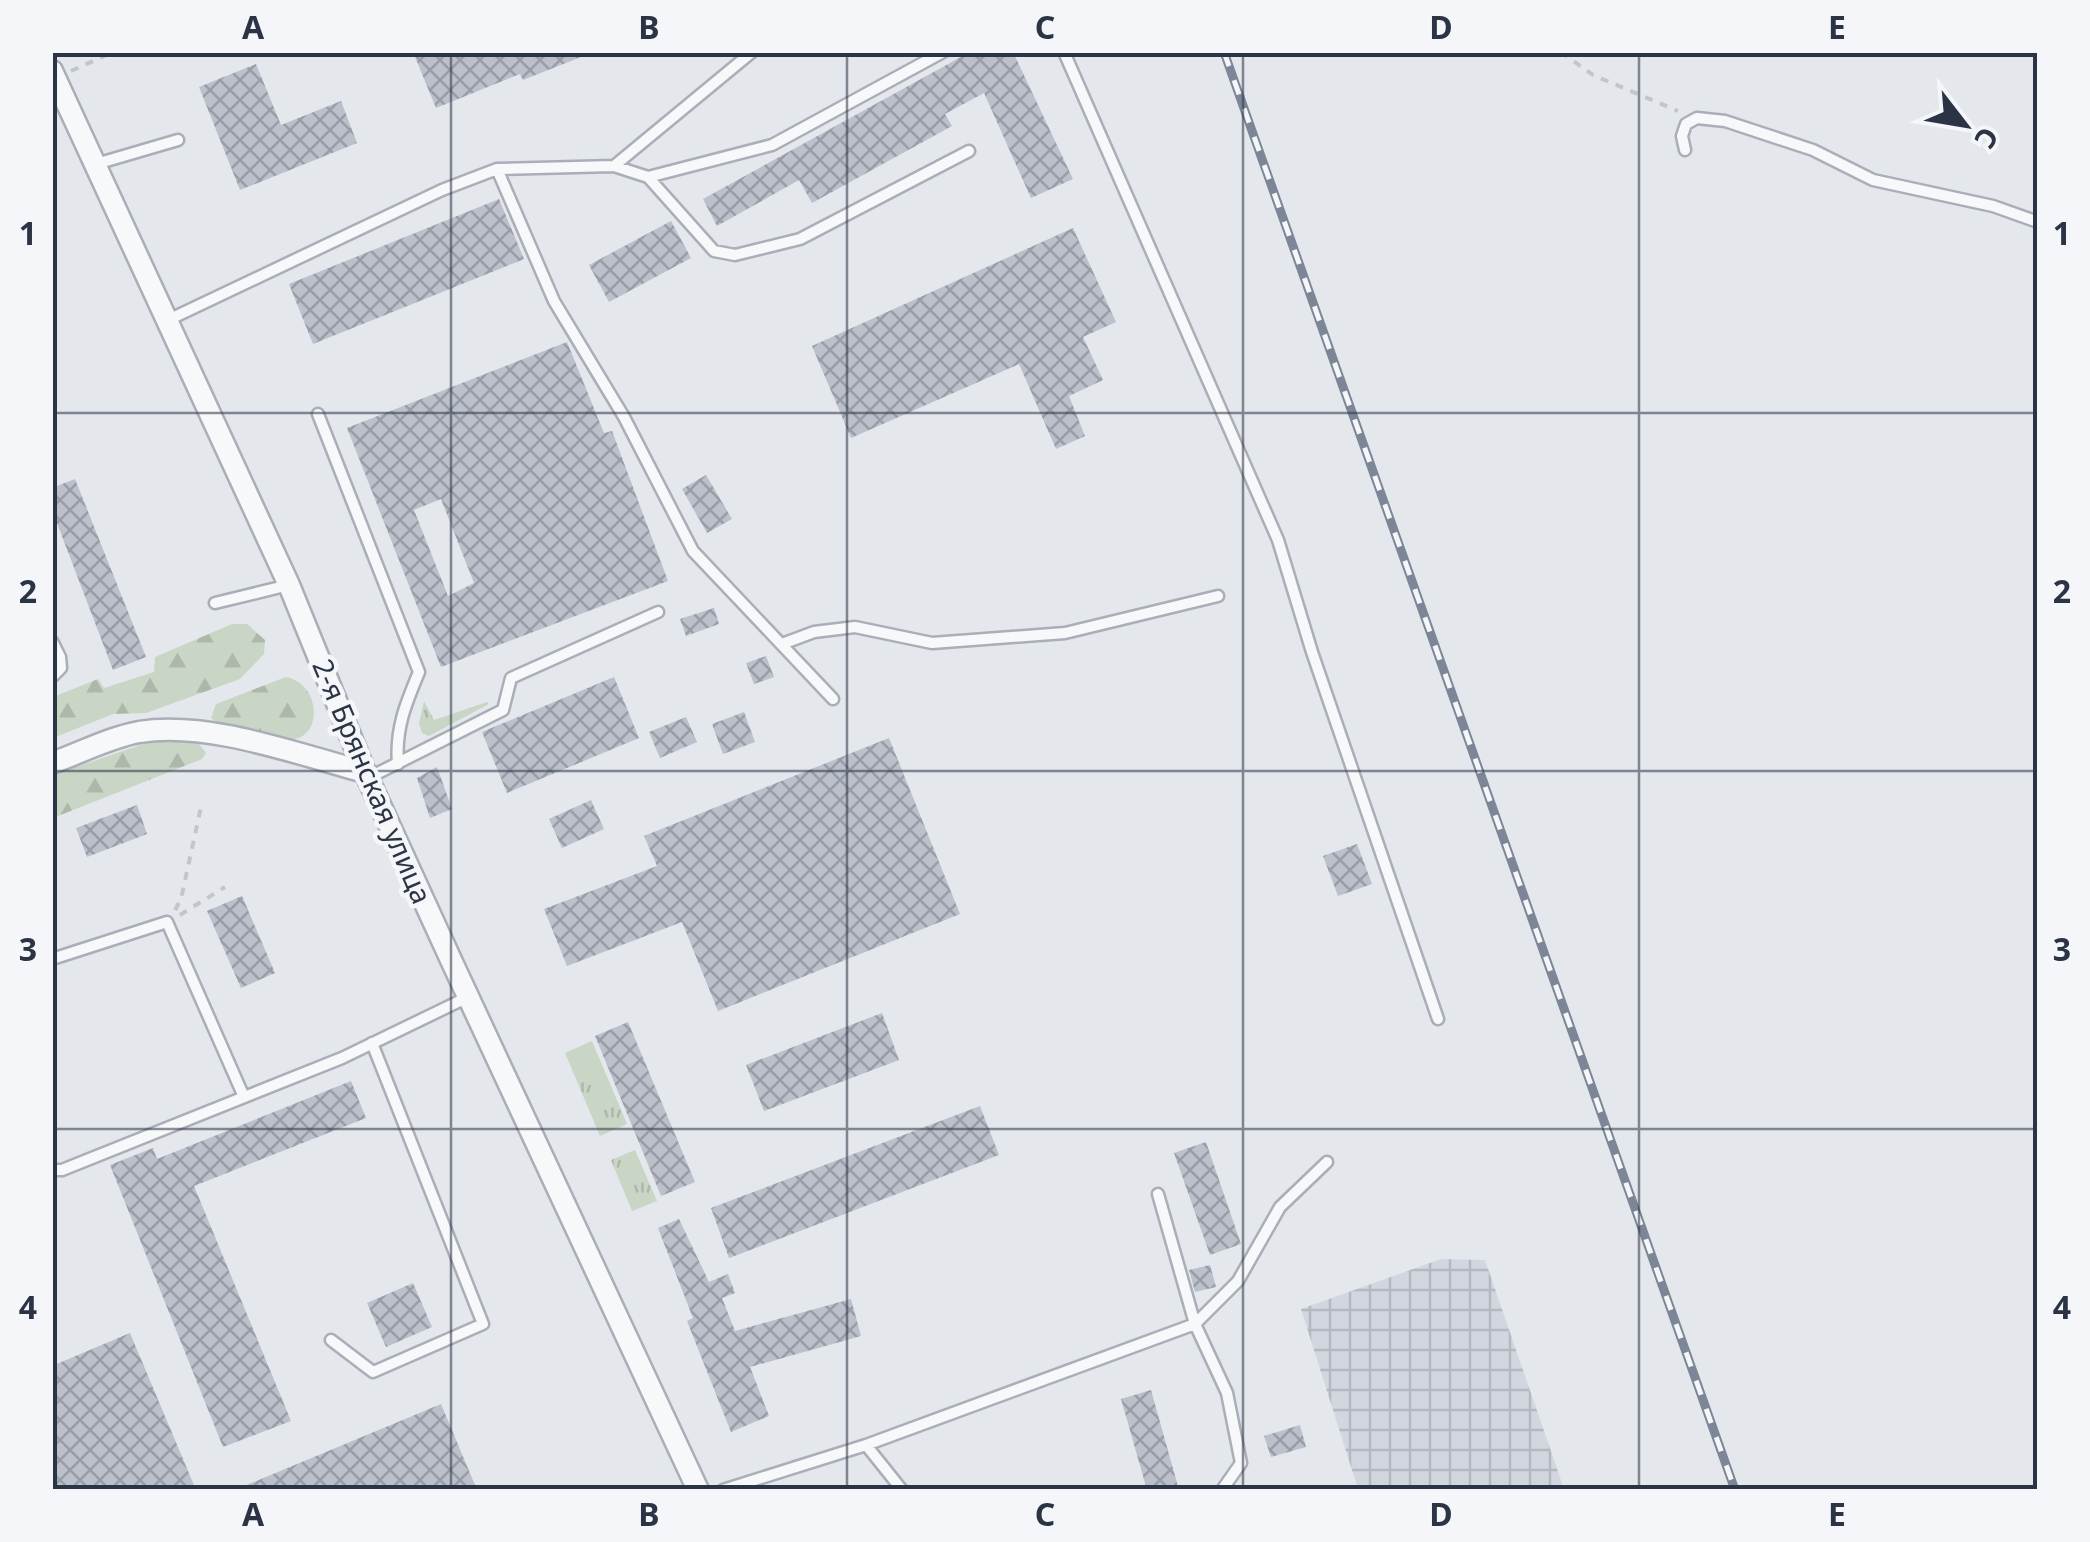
<svg xmlns="http://www.w3.org/2000/svg" width="2090" height="1542" viewBox="0 0 2090 1542" font-family="'Noto Sans',sans-serif">
<style>
.industrial{fill:url(#industrial-grid)}
.grass{fill:url(#grass-tufts)}
.forest{fill:url(#forest-firs)}
.building{fill:url(#building-cross-hatch);fill-rule:evenodd}
.lines{fill:none;stroke-linecap:round;stroke-linejoin:round}
.lane-casing{stroke:#a9aeb7;stroke-width:15}
.street-casing{stroke:#a9aeb7;stroke-width:25}
.path{stroke:#c2c5cb;stroke-width:4;stroke-dasharray:8 8;stroke-linecap:butt}
.lane{stroke:#f7f8fa;stroke-width:10}
.street{stroke:#f7f8fa;stroke-width:20}
.rail-casing{stroke:#7d8696;stroke-width:9}
.rail{stroke:#f4f6f9;stroke-width:5;stroke-dasharray:15;stroke-linecap:butt}
.grid{fill:none;stroke:#2b3445;stroke-width:2.5;stroke-opacity:0.55}
.labels{text-anchor:middle;dominant-baseline:central;stroke-width:9;stroke-linejoin:round;paint-order:stroke}
.street-label{font-size:28px;fill:#2b3445;stroke:#f4f6f9}
.neatline{fill:none;stroke:#2b3445;stroke-width:4}
.grid-label{font-size:32px;text-anchor:middle;font-weight:bold;fill:#2b3445}
</style>
<defs>
<pattern id="industrial-grid" width="8" height="8" patternUnits="userSpaceOnUse" patternTransform="scale(2.5)"><rect width="8" height="8" fill="#d2d6de"/><path d="M0 4h8M4 0v8" fill="none" stroke="#b4b8c0"/></pattern>
<pattern id="grass-tufts" width="24" height="20" patternUnits="userSpaceOnUse" patternTransform="scale(2.5)"><rect width="24" height="20" fill="#c9d6c5"/><path d="M3 7l-1-3M5 7V3M7 7l1-3M15 17l-1-3M17 17v-4M19 17l1-3" fill="none" stroke="#adb8ab"/></pattern>
<pattern id="forest-firs" width="22" height="20" patternUnits="userSpaceOnUse" patternTransform="scale(2.5)"><rect width="22" height="20" fill="#c9d6c5"/><path d="M5 1l3.5 6h-7zM16 11l3.5 6h-7z" fill="#adb8ab"/></pattern>
<pattern id="building-cross-hatch" width="8" height="8" patternUnits="userSpaceOnUse" patternTransform="scale(2.5)"><rect width="8" height="8" fill="#bbc0ca"/><path d="M0 0l8 8M0 8l8-8" fill="none" stroke="#989da6"/></pattern>
</defs>
<rect width="100%" height="100%" fill="#e4e7ec"/>
<path class="industrial" d="M1441,1259L1485,1260L1564,1489H1358L1301,1309Z"/>
<path class="grass" d="M424,701L434,720L487,702L489,704L429,736L422,733L419,723Z
M592,1041L627,1124L600,1136L565,1053Z
M635,1150L657,1201L632,1211L611,1160Z"/>
<path class="forest" d="M232,624H247L265,640L264,654L240,679L146,713L113,714L53,738V697L98,679L104,688L154,672L155,657Z
M286,677C320,684 323,733 295,739C273,745 240,729 218,723L211,718L216,704Z
M196,740L206,753L202,759L53,818V775L146,743Z"/>
<path class="building" d="M413,52H591V53L523,80L520,74L436,108Z
M970,52H1013L1073,179L1031,198L984,93L945,114L952,126L812,203L799,180L717,226L703,199Z
M256,64L281,125L341,101L357,143L240,190L199,87Z
M499,199L524,259L313,344L289,284Z
M671,221L691,258L609,302L589,265Z
M1073,228L1116,322L1083,337L1103,380L1069,396L1085,436L1056,449L1019,364L851,438L812,346Z
M567,342L604,433L612,431L668,581L441,667L347,428ZM441,499L474,583L448,596L414,510Z
M706,475L732,519L707,533L682,489Z
M75,479L146,657L113,670L52,510V488Z
M714,608L719,624L686,636L680,619Z
M766,656L774,677L754,684L746,663Z
M614,677L639,738L507,793L482,732Z
M744,712L755,742L723,754L712,724Z
M686,717L697,742L660,758L649,732Z
M889,738L960,914L718,1011L682,922L567,966L544,909L657,866L644,836Z
M437,767L452,809L430,818L417,778Z
M591,800L604,829L562,848L549,819Z
M137,805L147,834L87,857L76,828Z
M1357,844L1372,884L1338,896L1323,856Z
M242,896L275,973L241,988L207,911Z
M882,1013L899,1060L764,1111L746,1065Z
M628,1022L695,1182L661,1196L595,1036Z
M351,1081L366,1118L194,1186L291,1421L223,1447L110,1165L153,1148L157,1159Z
M980,1106L999,1155L729,1258L711,1208Z
M1206,1142L1241,1244L1210,1255L1174,1153Z
M679,1219L709,1282L728,1274L735,1293L722,1298L735,1331L851,1299L861,1336L750,1367L769,1416L731,1432L687,1321L693,1318L658,1228Z
M1210,1265L1216,1287L1195,1292L1189,1270Z
M413,1283L432,1327L386,1347L367,1303Z
M130,1333L196,1490H52V1366Z
M1151,1390L1179,1490H1147L1121,1399Z
M441,1404L477,1490H237V1489Z
M1300,1425L1306,1447L1271,1457L1264,1436Z"/>
<g class="lines">
<g class="lane-casing">
<path id="lane" d="M1064,52L1278,540L1312,652L1438,1019
M1685,150L1682,136L1686,124L1697,118L1725,121L1813,150L1873,180L1993,206L2038,222
M96,164L178,140
M614,166L752,52
M497,169L554,301L624,417L693,551L833,699
M648,177L772,145L943,52
M168,320L442,190L497,169L614,166L648,177L714,251L735,255L800,239L969,151
M318,414L419,672C406,703 395,729 398,764
M215,603L289,585
M52,641L60,657L61,668L52,677
M782,644L814,632L855,627L932,643L1065,633L1218,596
M368,778L503,710L511,678L658,612
M52,959L167,922L244,1097
M52,1170H62L342,1058L468,997
M1158,1194L1195,1324L1227,1393L1241,1463L1222,1490
M331,1340L373,1372L483,1324L372,1043
M866,1445L902,1490
M723,1490L866,1445L1195,1324L1238,1281L1280,1207L1327,1162"/>
</g>
<g class="street-casing">
<path id="street" d="M52,71L289,585L365,772L451,960L698,1490
M52,763C80,753 111,737 139,732C210,721 296,754 365,772"/>
</g>
<path class="path" d="M1561,52L1593,75L1678,111
M71,71L113,52
M175,910L181,899L201,807
M180,915L225,887"/>
<use href="#lane" class="lane"/>
<use href="#street" class="street"/>
<g class="rail-casing">
<path id="rail" d="M1224,52L1735,1490"/>
</g>
<use href="#rail" class="rail"/>
</g>
<path class="grid" d="M451,52V1490M847,52V1490M1243,52V1490M1639,52V1490M52,413H2038M52,771H2038M52,1129H2038"/>
<g class="labels">
<g class="street-label">
<text transform="translate(373 781) rotate(67)">2-я Брянская улица</text>
</g>
</g>
<rect width="2090" height="1542" fill="none" stroke="#f4f6f9" stroke-width="110"/>
<g transform="translate(1965 125) rotate(121)" stroke="#f4f6f9" stroke-width="8" paint-order="stroke">
<path d="M0-8L18 38L0 25L-18 38Z" fill="#2b3445"/>
<text y="-15" font-size="28" font-weight="bold" text-anchor="middle" fill="#2b3445">С</text>
</g>
<rect x="55" y="55" width="1980" height="1432" class="neatline"/>
<g class="grid-label">
<text x="253" y="39">A</text>
<text x="649" y="39">B</text>
<text x="1045" y="39">C</text>
<text x="1441" y="39">D</text>
<text x="1837" y="39">E</text>
<text x="28" y="245">1</text>
<text x="2062" y="245">1</text>
<text x="28" y="603">2</text>
<text x="2062" y="603">2</text>
<text x="28" y="961">3</text>
<text x="2062" y="961">3</text>
<text x="28" y="1319">4</text>
<text x="2062" y="1319">4</text>
<text x="253" y="1526">A</text>
<text x="649" y="1526">B</text>
<text x="1045" y="1526">C</text>
<text x="1441" y="1526">D</text>
<text x="1837" y="1526">E</text>
</g>
</svg>
